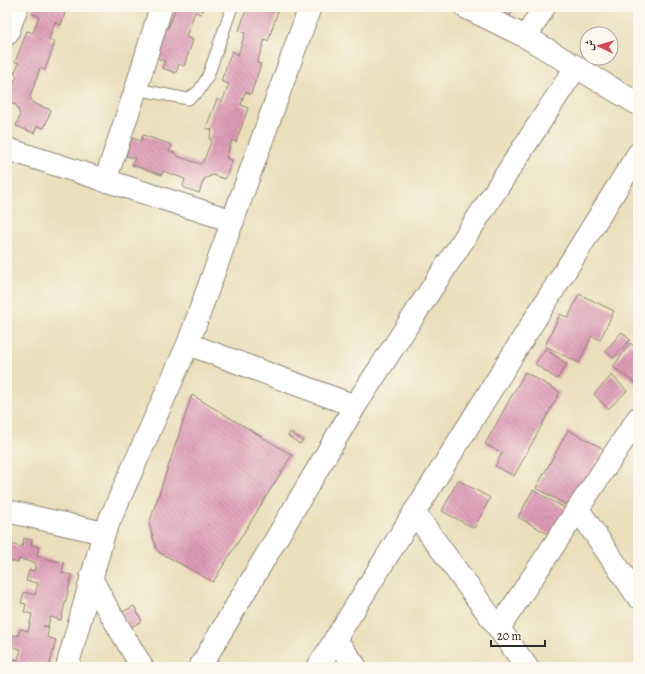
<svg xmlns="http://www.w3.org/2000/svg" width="645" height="674" viewBox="0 0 645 674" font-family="Alegreya,Amiri,serif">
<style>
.building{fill:url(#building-back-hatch)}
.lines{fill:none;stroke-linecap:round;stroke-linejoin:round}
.service-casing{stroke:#8b8473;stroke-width:13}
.minor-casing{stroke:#8b8473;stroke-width:24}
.service{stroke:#fff;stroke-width:11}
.minor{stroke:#fff;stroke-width:22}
</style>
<defs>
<pattern id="building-back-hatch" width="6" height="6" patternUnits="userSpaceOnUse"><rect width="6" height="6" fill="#dd9ab5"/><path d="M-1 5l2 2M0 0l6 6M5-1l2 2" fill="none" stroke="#b37e93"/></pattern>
</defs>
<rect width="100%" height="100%" fill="#fbf7ec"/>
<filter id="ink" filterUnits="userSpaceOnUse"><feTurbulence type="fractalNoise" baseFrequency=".025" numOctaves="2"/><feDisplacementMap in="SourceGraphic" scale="8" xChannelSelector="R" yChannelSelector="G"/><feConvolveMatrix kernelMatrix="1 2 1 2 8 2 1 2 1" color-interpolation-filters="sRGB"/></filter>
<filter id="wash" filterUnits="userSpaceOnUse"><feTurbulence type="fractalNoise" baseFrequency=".012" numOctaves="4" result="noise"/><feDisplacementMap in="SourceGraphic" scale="16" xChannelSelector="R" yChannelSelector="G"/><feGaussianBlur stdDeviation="0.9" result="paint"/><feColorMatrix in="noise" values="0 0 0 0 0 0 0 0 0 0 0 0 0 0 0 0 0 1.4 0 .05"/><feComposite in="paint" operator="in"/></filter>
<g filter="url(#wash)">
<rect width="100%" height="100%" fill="#ebdebb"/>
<g id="blocks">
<path class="building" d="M35,7H67L61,25L55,22L49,40L55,42L45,70L40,68L30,97L33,103L51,110L44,128L37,126L34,133L16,126L20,115L16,105L7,102V84L9,78L15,81L17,76L14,74L19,63L15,62L27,31L33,33L39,16L32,14Z
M176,7H204L201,14L195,12L186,37L193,40L184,66L179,64L176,73L162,68L165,61L154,57L165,27L168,28Z
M247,7H270V9L278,11L268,41L265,39L257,63L261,64L251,94L245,92L241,105L248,108L236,142L232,140L226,158L232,160L226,178L225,179L213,175L204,179L199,193L185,188L183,186L185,179L163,171L162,175L132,165L135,158L126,156L132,138L141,141L143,135L172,145L169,151L177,154V156L200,164L203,162L212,140L209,139L212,130L206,128L217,99L222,102L229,84L221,81L232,51L238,55L245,33L239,31Z
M496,7H515L510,16Z
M579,294L614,311L600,340L592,336L579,363L545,346L560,314L568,318Z
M622,332L630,340L613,358L605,351Z
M630,343L638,349V385L613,367Z
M545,349L567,364L557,379L535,364Z
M525,372L560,392L514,476L495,466L502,453L485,444Z
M612,375L627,391L608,409L594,394Z
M192,395L292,455L213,582L157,551L149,524Z
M568,430L604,449L572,508L536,488Z
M290,432L303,440L300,444L288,436Z
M458,480L490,498L474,528L442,511Z
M533,490L568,510L553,537L518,517Z
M7,533L11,534L9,544L22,547L24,538L32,540L31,545L39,547L37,556L64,563L62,573L72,575L61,620L50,617L48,626H43L49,627L47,637L56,640L49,667H7V657L18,660L21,649L10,646L13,635L18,636L20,629L28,631L32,614L24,612L26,604L21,603L24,592L35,595L38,583L26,581L29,570L34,571L36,563L19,559L18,563L7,560Z
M134,606L142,621L129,628L121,613Z"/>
</g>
</g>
<g filter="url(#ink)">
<use href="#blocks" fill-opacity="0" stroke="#8b8473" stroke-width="1"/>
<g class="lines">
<g class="service-casing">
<path id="service" d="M136,89L188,99L199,91L208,76L232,7"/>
</g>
<g class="minor-casing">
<path id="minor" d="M465,7L526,37L638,104
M7,34L17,7
M526,37L544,7
M7,149L233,221
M105,181L136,89L161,7
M188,344L355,406
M578,509L638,597
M7,511L104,533
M414,512L527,667
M91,578L106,606L142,667
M499,628L638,418
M335,639L356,667
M67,667L104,533L188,344L310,7
M200,667L355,406L576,67
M318,667L638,154"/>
</g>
<use href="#service" class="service"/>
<use href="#minor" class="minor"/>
</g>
</g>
<rect width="645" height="674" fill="none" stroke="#fbf7ec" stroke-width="24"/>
<g transform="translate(599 46) rotate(274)"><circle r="19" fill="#fbf7ec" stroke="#a8a59f"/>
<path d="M0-3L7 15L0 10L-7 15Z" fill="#d1495b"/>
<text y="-6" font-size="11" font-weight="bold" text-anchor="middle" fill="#2b2b2b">ش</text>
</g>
<path d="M491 640v6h54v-6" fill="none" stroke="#2b2b2b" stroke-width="2"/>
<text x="497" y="640" font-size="12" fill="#2b2b2b" stroke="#fbf7ec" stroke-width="3" paint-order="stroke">20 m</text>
</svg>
